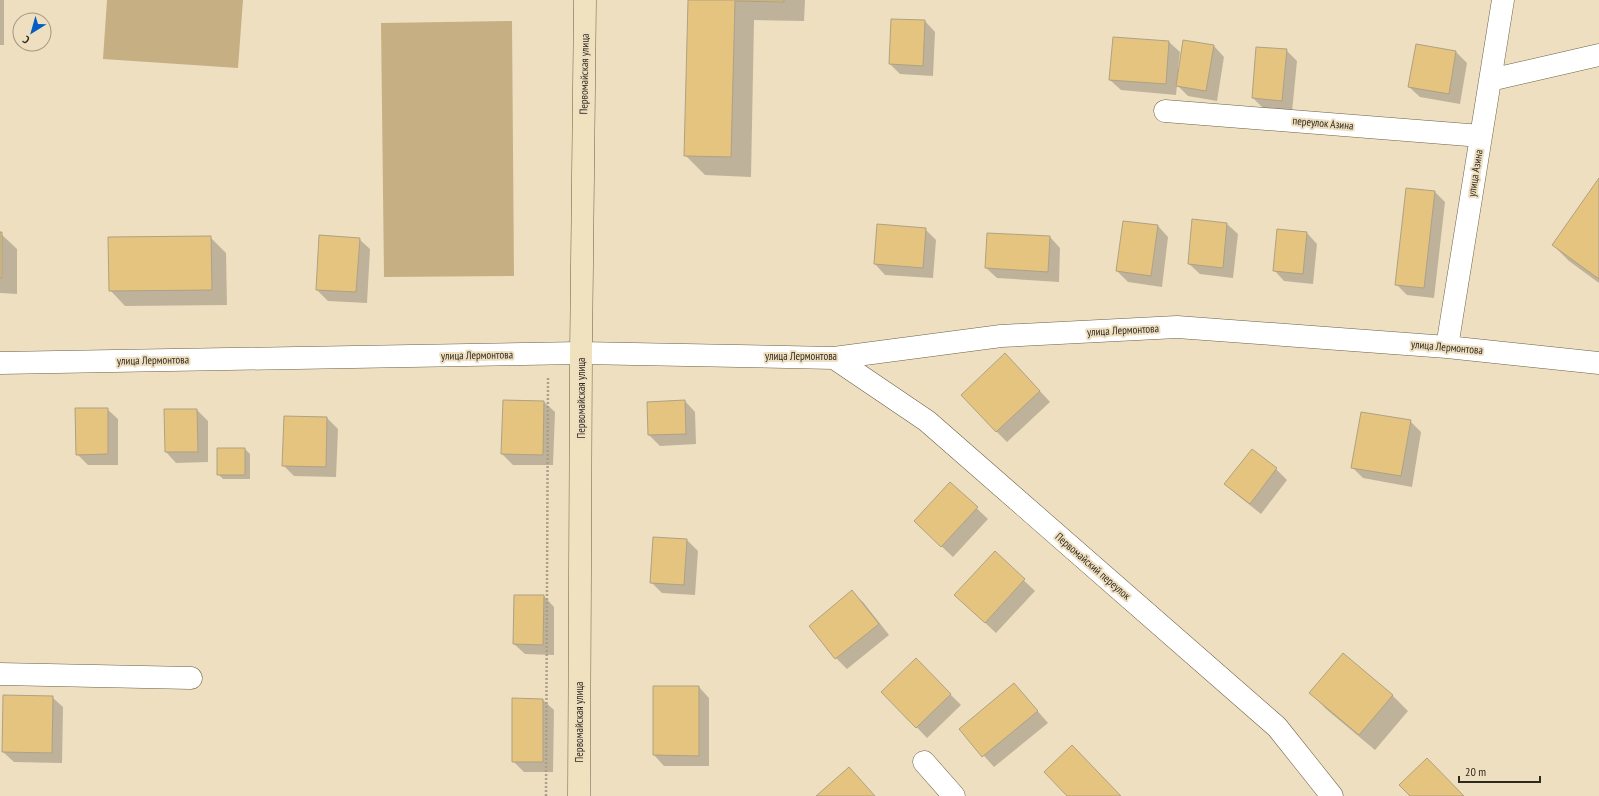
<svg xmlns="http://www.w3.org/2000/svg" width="1599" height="796" viewBox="0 0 1599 796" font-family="'PT Sans Narrow',sans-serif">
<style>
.green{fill:#c6b083}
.shadow{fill:#0003}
.building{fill:#e4c47f;stroke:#afa184}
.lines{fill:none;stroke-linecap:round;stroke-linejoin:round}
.street-casing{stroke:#6c6045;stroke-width:23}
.secondary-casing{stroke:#6c6045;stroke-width:23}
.path{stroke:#ab9f87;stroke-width:2.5;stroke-dasharray:2 2;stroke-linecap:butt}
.street{stroke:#fff;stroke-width:22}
.secondary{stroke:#f0e2bf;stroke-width:22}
.labels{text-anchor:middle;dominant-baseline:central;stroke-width:4;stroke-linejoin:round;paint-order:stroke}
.street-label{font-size:11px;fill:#302a1e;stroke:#eedfc1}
</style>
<rect width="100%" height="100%" fill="#eedfc1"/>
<path class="green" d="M107,0H243L238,68L103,59Z
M512,21L514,276L384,277L381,23Z"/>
<path class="shadow" d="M0,0H4V45H0Z
M689,0H805L804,21L754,20L751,177L705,175L685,155Z
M925,21L935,32L933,76L900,74L890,64Z
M1169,42L1180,52L1178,69L1214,46L1224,57L1217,101L1188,96L1177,85L1176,95L1121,90L1110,80Z
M1416,45L1456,52L1467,63L1460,104L1420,97L1409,87Z
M1286,50L1297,61L1292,112L1264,109L1253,98Z
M1599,180V283L1569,261L1553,245Z
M1434,191L1445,202L1434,298L1407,295L1396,284Z
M1227,224L1238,234L1233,278L1200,274L1189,264Z
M1158,226L1168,237L1162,287L1128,282L1117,271Z
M925,229L936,240L933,278L885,275L875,264Z
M0,233L17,249V294L0,293Z
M1307,233L1317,244L1313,284L1284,281L1274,270Z
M210,237L226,253L227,305L125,306L110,290Z
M1050,237L1060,248L1059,282L997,278L986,268Z
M359,239L370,249L367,303L328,301L317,290Z
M1016,365L1050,402L1007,442L996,431Z
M685,401L695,412L696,444L660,446L649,435Z
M544,402L555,412L553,465H513L502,454Z
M107,409L118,419V465H88L77,454Z
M197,410L208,421V462L176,463L166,452Z
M327,418L338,429L336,477L294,476L283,465Z
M1410,421L1421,432L1412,487L1363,478L1352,467Z
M218,449H245L250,454V479H223L218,474Z
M1252,450L1276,469L1287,480L1261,514L1236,494L1226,484Z
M950,483L988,519L953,557L926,532Z
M687,540L698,551L695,595L662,593L651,582Z
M995,553L1035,591L996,633L966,605Z
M852,592L863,602L889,635L847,669L836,658L810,626Z
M544,596L554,607V655L525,654L514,644Z
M916,660L961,705L927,738L883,692Z
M1014,684L1048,723L994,767L960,729Z
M699,687L709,698V766H664L654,755Z
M1311,693L1393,696L1408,711L1375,750L1326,709Z
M52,697L63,707L62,763L14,762L3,752Z
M543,700L554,710L553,772H524L513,761Z"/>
<path class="building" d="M688,0H784V2L735,1L731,157L684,156Z
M891,19L925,20L923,66L889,64Z
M1113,37L1169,41L1166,84L1109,80Z
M1183,40L1214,45L1206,91L1176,86Z
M1416,44L1456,51L1449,94L1408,87Z
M1256,47L1287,49L1282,101L1252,98Z
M1599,178V279L1552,245Z
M1406,188L1435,191L1424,288L1395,285Z
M1192,219L1227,223L1223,268L1188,264Z
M1123,221L1158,225L1151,276L1116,271Z
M877,224L926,228L923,268L874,264Z
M1277,229L1307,232L1303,274L1273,271Z
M0,232H2V278H0Z
M987,233L1050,236L1048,272L985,268Z
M319,235L360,238L356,292L316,290Z
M211,236L212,290L109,291L108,237Z
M1005,353L1040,391L996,432L961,395Z
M503,400L544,401L543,455L501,454Z
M685,400L686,434L648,435L647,402Z
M75,408H108V454L76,455Z
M164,409H197L198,452H165Z
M1361,412L1411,420L1401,476L1351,468Z
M284,416L327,417L326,467L282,466Z
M217,448H245V475H217Z
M1252,449L1277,468L1250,504L1224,484Z
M950,482L978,507L941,547L914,521Z
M653,537L687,539L684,585L650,583Z
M995,551L1025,579L985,623L954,595Z
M852,590L879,624L835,659L809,626Z
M514,595H544L543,645L513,644Z
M1343,653L1393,695L1359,735L1309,693Z
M916,658L951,694L916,728L881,692Z
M1014,683L1038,711L982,757L959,729Z
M653,686H699V756L653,755Z
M3,695L53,696L52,753L2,752Z
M512,698L543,699V762H512Z
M1072,745L1121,796H1067L1044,772Z
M1427,758L1464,796H1410L1399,785Z
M849,767L875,796H816Z"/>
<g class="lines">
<g class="street-casing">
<path id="street" d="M1490,80L1599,55
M1165,111L1481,136
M1447,347L1503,0
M834,358L927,421L1277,727L1332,796
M0,363L581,353L834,358L1001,336L1177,327L1447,347L1599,363
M0,674L191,678
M924,762L954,796"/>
</g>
<g class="secondary-casing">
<path id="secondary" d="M579,796L581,353L585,0"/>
</g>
<path class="path" d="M546,796L548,378"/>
<use href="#street" class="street"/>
<use href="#secondary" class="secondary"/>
</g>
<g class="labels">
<g class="street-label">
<text transform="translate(584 74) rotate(-89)">Первомайская улица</text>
<text transform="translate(1323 123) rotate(5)">переулок Азина</text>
<text transform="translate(1475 173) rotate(-81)">улица Азина</text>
<text transform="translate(1123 330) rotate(-3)">улица Лермонтова</text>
<text transform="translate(1447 347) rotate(5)">улица Лермонтова</text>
<text transform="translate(477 355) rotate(-1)">улица Лермонтова</text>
<text x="801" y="356">улица Лермонтова</text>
<text transform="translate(153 360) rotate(-1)">улица Лермонтова</text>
<text transform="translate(581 398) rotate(-90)">Первомайская улица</text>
<text transform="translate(1093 566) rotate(41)">Первомайский переулок</text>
<text transform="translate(579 722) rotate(-90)">Первомайская улица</text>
</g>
</g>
<g transform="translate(32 32) rotate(217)"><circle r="19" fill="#eedfc1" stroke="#a29780"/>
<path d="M0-3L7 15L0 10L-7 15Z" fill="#045cc5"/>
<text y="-6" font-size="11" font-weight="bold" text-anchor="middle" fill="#302a1e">С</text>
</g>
<path d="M1459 776v6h81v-6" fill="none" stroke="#302a1e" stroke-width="2"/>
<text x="1465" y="776" font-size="12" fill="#302a1e" stroke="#eedfc1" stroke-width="3" paint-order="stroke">20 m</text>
</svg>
